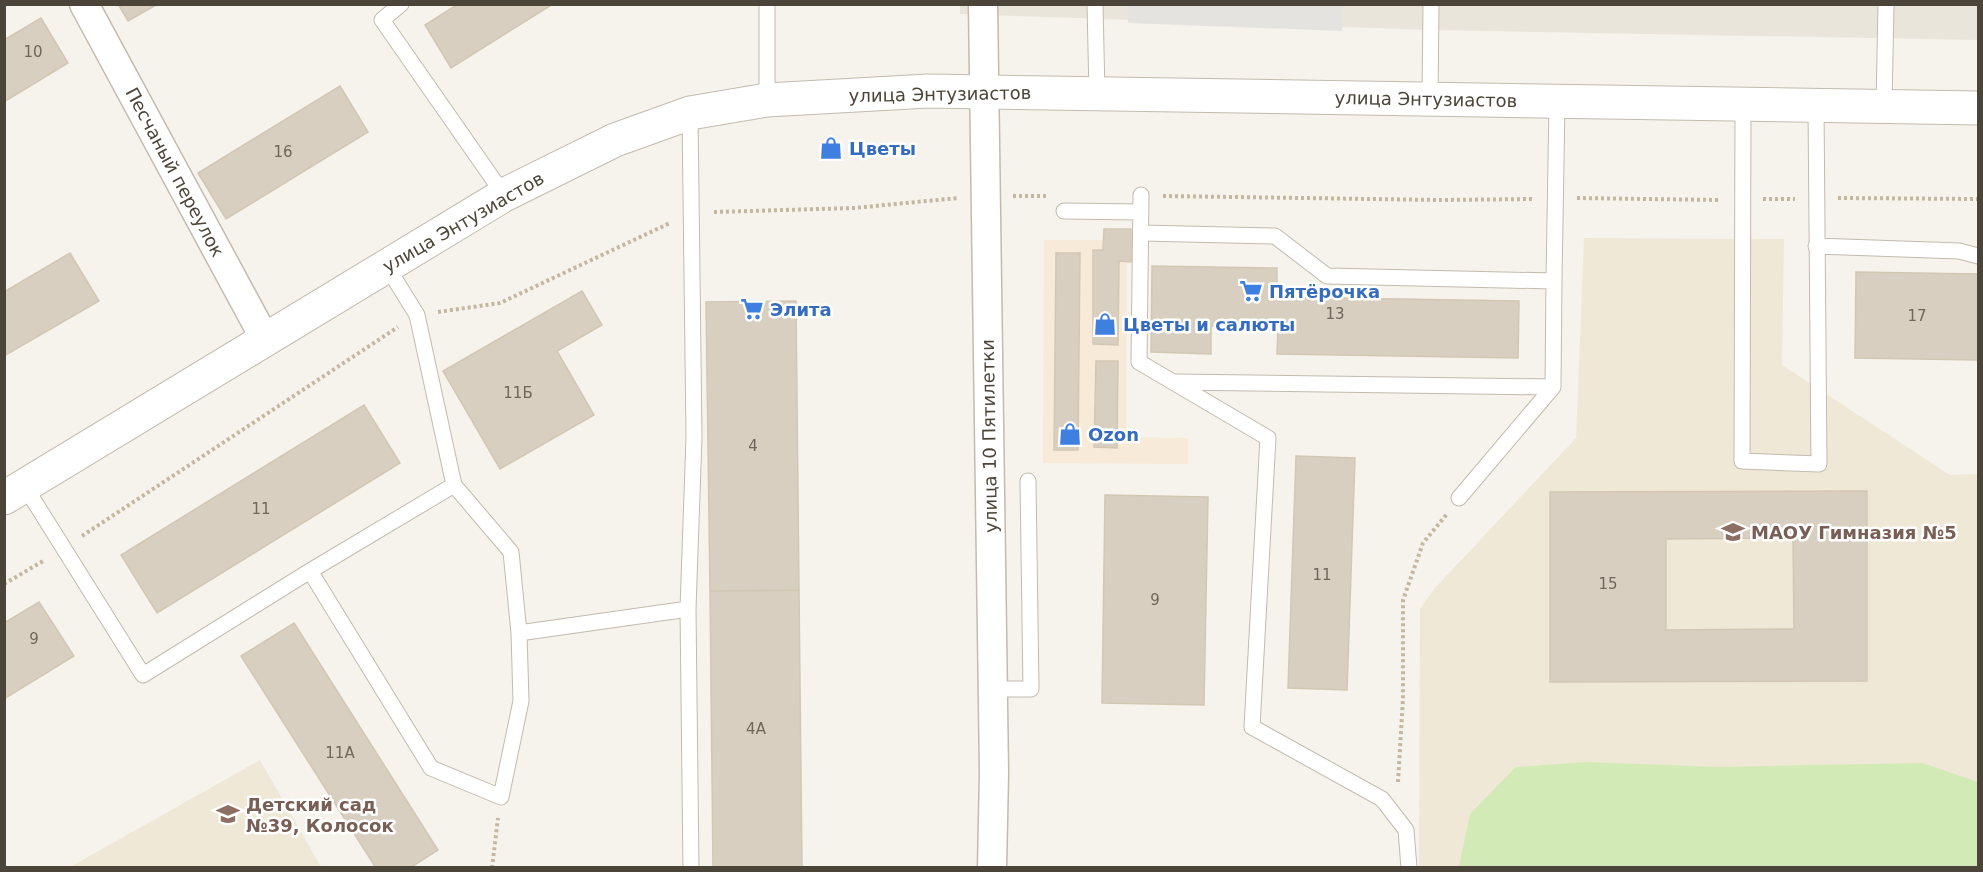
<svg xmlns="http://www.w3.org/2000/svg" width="1983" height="872" viewBox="0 0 1983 872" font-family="'DejaVu Sans',sans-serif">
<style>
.residential{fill:#eae5da}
.commercial{fill:#f7ead8}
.education{fill:#efe8d6}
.green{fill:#d2eab5}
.parking{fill:#e5e3e0}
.building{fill:#d8cfc1;stroke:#d3c7b4;stroke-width:1.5;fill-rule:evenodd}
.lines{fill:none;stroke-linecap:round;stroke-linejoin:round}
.service-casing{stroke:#c2bbae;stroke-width:17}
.minor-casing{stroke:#c2bbae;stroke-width:31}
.tertiary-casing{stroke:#c2bbae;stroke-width:35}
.path{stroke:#c4b79f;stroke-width:4;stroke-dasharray:3 3;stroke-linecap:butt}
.service{stroke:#fff;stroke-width:15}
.minor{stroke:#fff;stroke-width:28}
.tertiary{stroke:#fff;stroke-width:33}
.labels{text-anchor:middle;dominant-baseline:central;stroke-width:5;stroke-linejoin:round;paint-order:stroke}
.number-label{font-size:15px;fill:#6e675b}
.street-label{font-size:18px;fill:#4b4439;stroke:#fff}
.shop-label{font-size:18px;font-weight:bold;fill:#366cbe;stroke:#fff;text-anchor:start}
.education-label{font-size:18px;font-weight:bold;fill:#785e54;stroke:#fff;text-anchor:start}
</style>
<rect width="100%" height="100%" fill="#f6f3ec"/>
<path class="residential" d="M960,4H1978V40L1430,30L960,14Z"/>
<path class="commercial" d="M1044,240H1127L1126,437L1188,438V464L1043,463Z"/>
<path class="education" d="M1584,238L1784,239L1782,365L1950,475L1978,474V867L1419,868L1420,609L1434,589L1576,438Z
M260,760L321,867H70Z"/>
<path class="green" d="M1587,762L1718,767L1922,763L1978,782V867H1459L1470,814L1516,767Z"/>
<path class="parking" d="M1128,5H1343L1342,31L1128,23Z"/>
<path class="building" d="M118,4H158L128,21Z
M458,4H553L451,68L425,25Z
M41,18L68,63L4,102V40Z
M340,86L368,132L226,219L198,173Z
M1104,229H1131V262L1119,261L1118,345L1093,344V250H1103Z
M70,253L99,301L4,356V292Z
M1056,253H1080L1078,450H1054Z
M1152,266L1277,268V297L1519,301L1518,358L1277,354L1278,327L1211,326V354L1151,352Z
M1856,272L1978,274V360L1855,358Z
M582,291L602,325L557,351L594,415L500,469L443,371Z
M796,301L799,590L710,591L706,302Z
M1096,361H1118L1117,448L1094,447Z
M364,405L400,463L157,613L121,555Z
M1296,456L1355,458L1347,690L1288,688Z
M1867,491V681L1550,682V492ZM1793,538L1794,629L1666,630V539Z
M1105,495L1208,497L1204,705L1102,703Z
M799,590L802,868H713L710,591Z
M39,602L74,656L4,699V623Z
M294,623L438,850L410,868H376L241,656Z"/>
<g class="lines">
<g class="service-casing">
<path id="service" d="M401,4L382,20L504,195
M1095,4L1097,94
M1430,98L1431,4
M767,100V4
M1743,105L1742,461L1819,464L1816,106
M1884,106L1886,4
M690,113L694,437L688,609L691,868
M1141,195L1139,362L1268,438L1252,727L1382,799L1406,830L1409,868
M1064,211L1141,212
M1141,233L1275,236L1327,276L1554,281L1557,102
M1816,246L1959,251L1978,256
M1176,382L1553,387
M24,485L143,675L310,571L454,485L417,315L386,265
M1459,498L1553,387L1554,281
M310,571L431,768L501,797L521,701L519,633L511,552L454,485
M519,633L688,609
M992,689H1031L1028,481"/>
</g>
<g class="minor-casing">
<path id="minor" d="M84,4L265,339
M983,4L994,773L992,868"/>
</g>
<g class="tertiary-casing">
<path id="tertiary" d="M4,498L504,195L615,140L690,113L767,100L928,91L1978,108"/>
</g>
<path class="path" d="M1013,196H1048
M1163,196L1441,200L1534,199
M1577,198L1720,200
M1838,198L1978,199
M1763,199H1795
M714,212L854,208L958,198
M438,312L500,303L670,223
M82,536L398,327
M4,584L45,560
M1398,782L1403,699V600L1423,543L1447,514
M492,868L498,818"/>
<use href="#service" class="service"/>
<use href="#minor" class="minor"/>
<use href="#tertiary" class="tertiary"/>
</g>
<defs>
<g id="shop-bare" transform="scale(1.8)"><path d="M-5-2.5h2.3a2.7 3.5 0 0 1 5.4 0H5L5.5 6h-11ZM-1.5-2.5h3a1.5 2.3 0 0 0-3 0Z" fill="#3f7fe0" stroke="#fff" stroke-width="2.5" paint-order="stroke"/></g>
<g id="supermarket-bare" transform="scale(1.8)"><path d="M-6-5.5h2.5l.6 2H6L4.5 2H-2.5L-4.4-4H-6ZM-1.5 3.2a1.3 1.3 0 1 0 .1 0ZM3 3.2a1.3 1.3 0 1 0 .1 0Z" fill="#3f7fe0" stroke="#fff" stroke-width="2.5" paint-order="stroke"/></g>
<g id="school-bare" transform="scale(1.8)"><path d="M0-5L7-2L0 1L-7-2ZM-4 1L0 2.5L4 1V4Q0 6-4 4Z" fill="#8d6e63" stroke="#fff" stroke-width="2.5" paint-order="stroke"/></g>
</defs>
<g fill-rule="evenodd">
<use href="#shop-bare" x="831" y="148"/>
<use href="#supermarket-bare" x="1251" y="291"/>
<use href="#supermarket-bare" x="752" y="309"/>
<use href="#shop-bare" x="1105" y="324"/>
<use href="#shop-bare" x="1070" y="434"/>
<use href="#school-bare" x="1733" y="532"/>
<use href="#school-bare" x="228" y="814"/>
</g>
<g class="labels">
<g class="number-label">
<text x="33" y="52">10</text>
<text x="283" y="152">16</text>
<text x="1335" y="314">13</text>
<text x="1917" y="316">17</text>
<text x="518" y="393">11Б</text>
<text x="753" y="446">4</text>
<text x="261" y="509">11</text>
<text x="1322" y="575">11</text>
<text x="1608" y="584">15</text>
<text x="1155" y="600">9</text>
<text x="34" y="639">9</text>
<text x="756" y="729">4А</text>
<text x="340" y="753">11А</text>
</g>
<g class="street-label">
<text transform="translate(940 94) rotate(-1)">улица Энтузиастов</text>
<text transform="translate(1426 99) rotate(1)">улица Энтузиастов</text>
<text transform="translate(175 172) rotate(62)">Песчаный переулок</text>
<text transform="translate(463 222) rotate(-30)">улица Энтузиастов</text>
<text transform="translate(989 436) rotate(-91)">улица 10 Пятилетки</text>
</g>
<g class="shop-label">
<text x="849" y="148">Цветы</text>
<text x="1269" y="291">Пятёрочка</text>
<text x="770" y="309">Элита</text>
<text x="1123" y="324">Цветы и салюты</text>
<text x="1088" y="434">Ozon</text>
</g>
<g class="education-label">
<text x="1751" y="532">МАОУ Гимназия №5</text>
<text x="246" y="804">Детский сад<tspan x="246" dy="21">№39, Колосок</tspan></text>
</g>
</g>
<rect width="1983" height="872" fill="none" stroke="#4b4439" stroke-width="12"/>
</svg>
